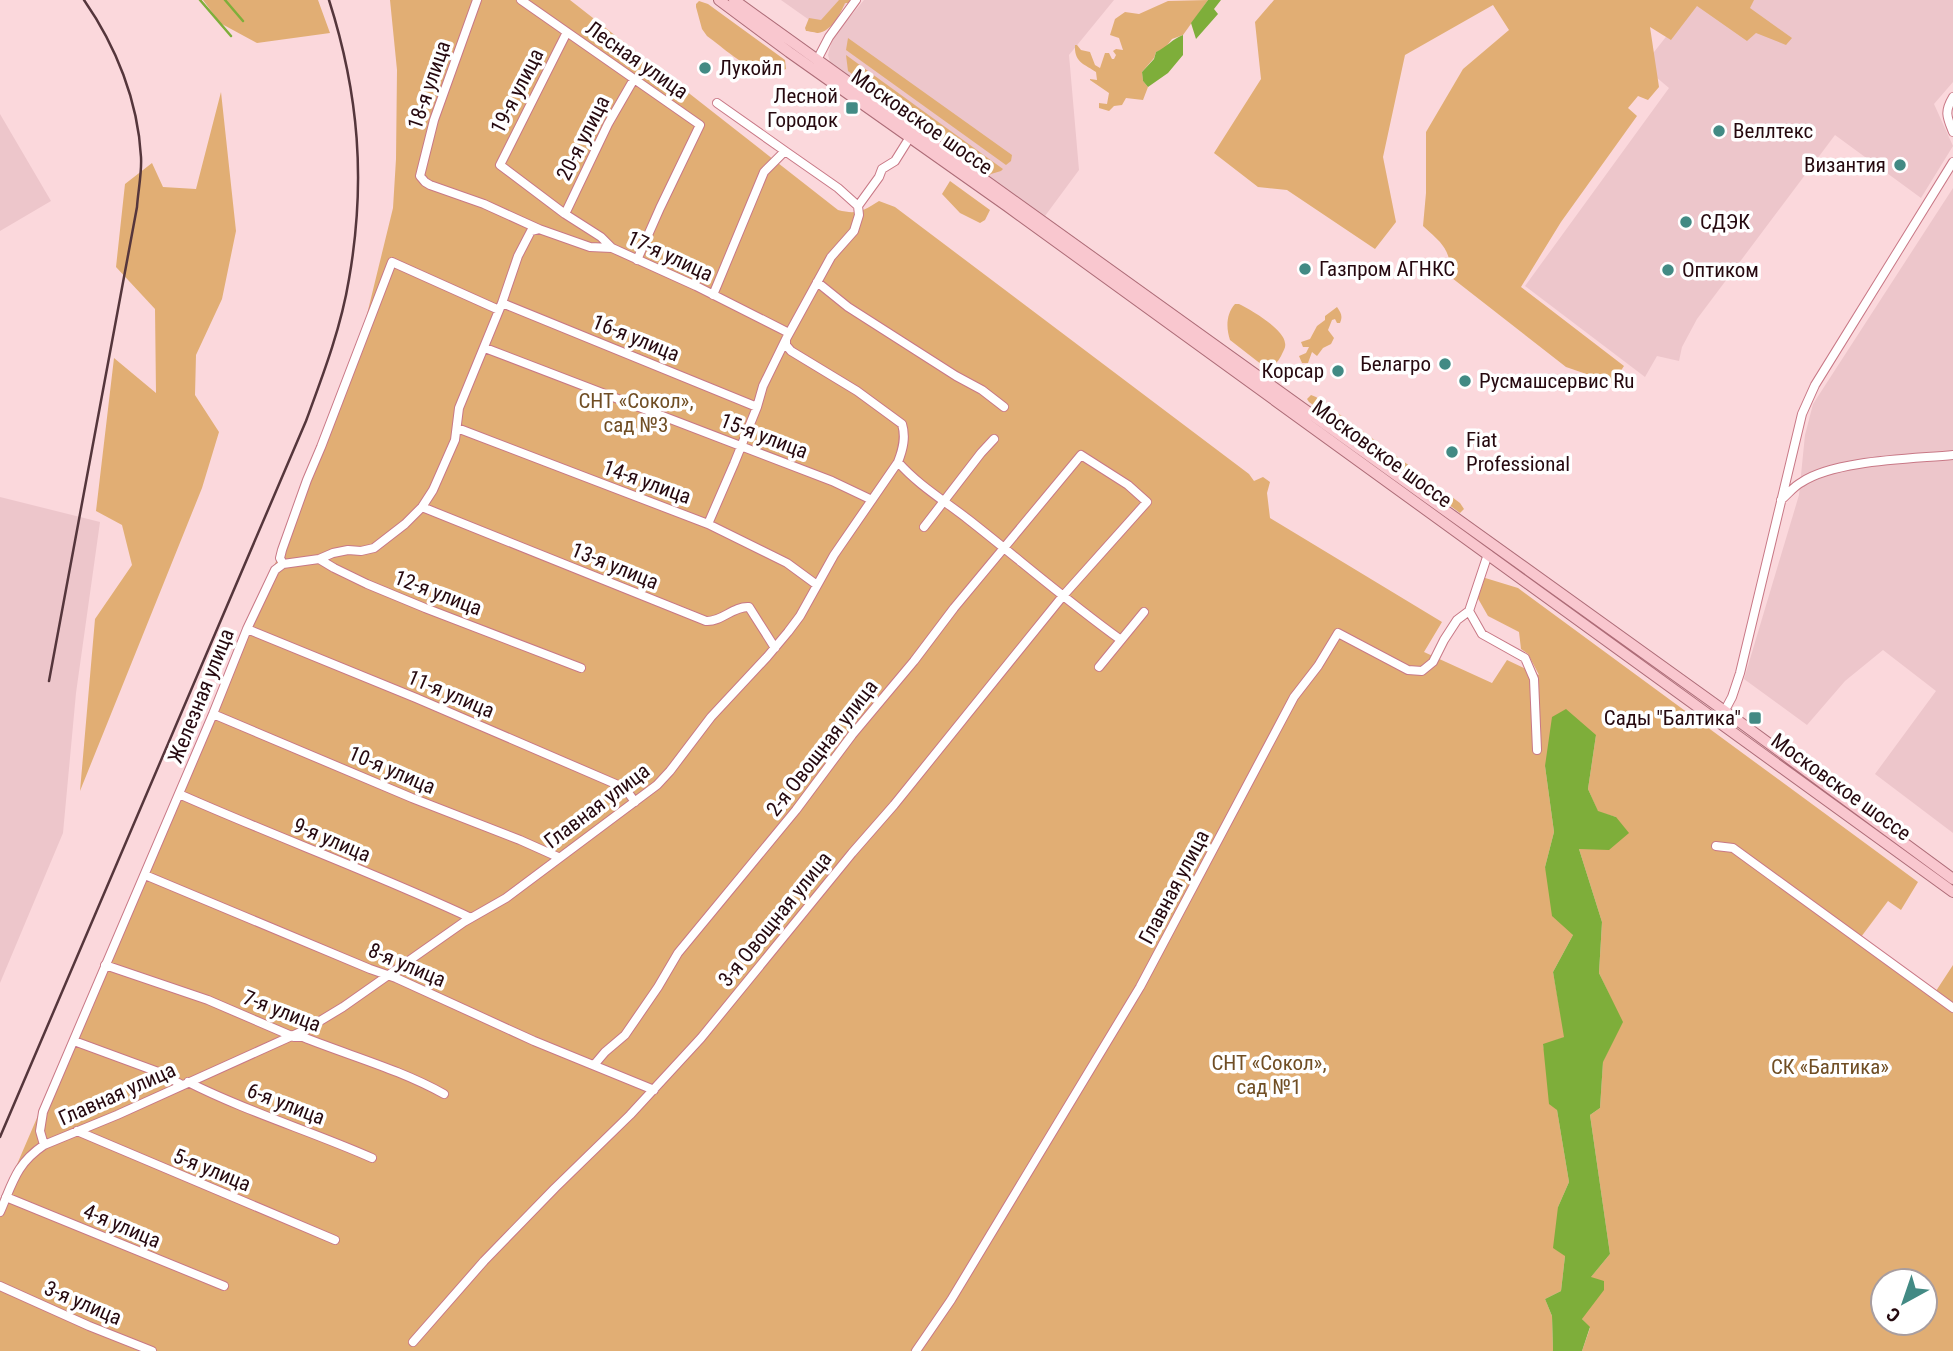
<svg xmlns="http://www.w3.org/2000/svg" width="1953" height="1351" viewBox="0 0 1953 1351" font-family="'Roboto Condensed',sans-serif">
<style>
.built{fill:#edc6cb}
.green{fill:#e1ae74;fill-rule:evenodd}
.water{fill:#7eae3a}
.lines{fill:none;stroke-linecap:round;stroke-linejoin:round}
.stream{stroke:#7eae3a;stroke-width:2.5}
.minor-casing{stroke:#c87886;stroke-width:10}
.major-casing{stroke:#ad6c77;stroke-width:12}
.minor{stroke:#fff;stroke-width:8}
.major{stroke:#f9c7cf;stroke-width:10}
.rail{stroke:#55363c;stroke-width:2.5}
.poi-dot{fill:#428a84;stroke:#fff;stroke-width:2.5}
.labels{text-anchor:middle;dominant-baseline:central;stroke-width:7;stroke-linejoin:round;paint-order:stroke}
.street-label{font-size:21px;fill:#26090f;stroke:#fff}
.poi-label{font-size:21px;fill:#26090f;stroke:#fff;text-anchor:start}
.park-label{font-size:21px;fill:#704e24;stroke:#fff}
</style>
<rect width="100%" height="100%" fill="#fbd8dc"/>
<path class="built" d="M781,0H849L827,28L822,29Z
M864,0H1114L1069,55L1079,170L1045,216L837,68L830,62L828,55L833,37Z
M1695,0H1953V82L1934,104L1953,146L1921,198L1835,135L1697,319L1682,347L1679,361L1657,356L1645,377L1525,286L1669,88L1643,66Z
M0,114L51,201L0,231Z
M1953,188V833L1875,774L1936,691L1883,650L1845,681L1807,725L1744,679L1799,495L1805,435L1813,404Z
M0,497L100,522L76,693L63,833L0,983Z"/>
<path class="green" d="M203,0H318L330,33L257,43L220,23Z
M390,0H570L838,210C857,215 863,211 879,201L895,207L1249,474L1254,481L1263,477L1270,482L1267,493L1270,518L1442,622L1424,652L1492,683L1507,660L1539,675L1528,654L1521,649L1519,632L1488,616L1476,595L1482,577L1518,588L1918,882L1901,910L1888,901L1861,937L1936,991L1953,965V1351H1582L1590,1328L1582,1319L1590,1278L1610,1254L1590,1115L1600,1108L1603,1061L1622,1022L1599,973L1602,922L1579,849L1616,817L1598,812L1588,789L1596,735L1545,766L1554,832L1545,867L1573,935L1553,972L1565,1037L1543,1045L1557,1110L1569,1182L1558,1207L1565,1256L1561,1291L1545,1299L1552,1316L1553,1351H0V1204L317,466L361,339L393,208L396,159L397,70ZM1883,1281H1925V1323H1883Z
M839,0H856V3H845C841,13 831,32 818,33C817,33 808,31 806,31L805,28L809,18L821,20Z
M1208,0L1183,35L1172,39L1165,48L1156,52L1154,58L1142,72L1143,81L1148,87L1143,100L1126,98L1122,105L1114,106L1109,111L1099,108V103L1107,104L1109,93L1090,80V79L1097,80L1096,72C1085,64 1074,63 1075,45H1077L1081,50L1090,52L1095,65L1100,68L1105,53H1109L1112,59H1114L1116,55L1113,51L1116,49L1123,50L1119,38L1110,35L1115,19L1125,12L1139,14L1168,1Z
M1274,0H1754L1750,8L1792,38L1786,45L1756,33L1747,41L1697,6L1671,40L1650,27L1659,87L1648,100L1638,96L1628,108L1637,116L1561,222L1521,287L1624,366L1620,372L1627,388L1566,367L1452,278C1449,248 1445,246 1423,226L1426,193V132L1463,69L1509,30L1493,5L1405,55L1383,157L1396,222L1375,249L1287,190L1258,187L1214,153L1261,79L1255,22Z
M699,1L708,4L785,60L786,69C758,82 728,51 707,36L702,29L696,7V4Z
M848,38L1012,155L1011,161L1006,165L846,50Z
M846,55L1003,169L1001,171L991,174L987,177L961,158L962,154L935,134L932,137L911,124L910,117L848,71Z
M221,92L236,231L222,299L196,355L195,395L219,432L202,488L80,791L95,619L132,565L122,525L96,511L114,358L156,393L155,309L116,267L125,184L152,163L163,187L196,189Z
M950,181L990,210L985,220L980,223L960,213L942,194Z
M1235,304H1239C1251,310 1284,329 1285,343C1286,347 1284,350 1282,354C1278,362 1275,366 1266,368L1230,340C1226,328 1226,314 1235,304Z
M1337,307C1341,313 1343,316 1340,323H1337L1335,319L1332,320L1328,330L1334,338L1331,344L1323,348L1317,356L1312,352L1308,363H1302L1299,356L1306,353L1309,347H1303L1301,342L1310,339L1317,326L1325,320V316Z
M1311,395L1316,397L1460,503L1464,509L1460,513L1309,402L1307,399Z"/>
<path class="water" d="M1208,0H1221L1214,9L1218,14L1196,39L1191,23Z
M1183,35V55L1168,73L1148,87L1143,81L1142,72L1154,59L1156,52C1167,47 1172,39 1183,35Z
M1566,709L1596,735L1588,789L1598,811L1616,817L1629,833L1609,850L1579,849L1602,922L1599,973L1623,1022L1603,1062L1600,1108L1590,1115L1610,1254L1591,1277L1604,1281V1290L1582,1319L1590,1327L1582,1351H1553L1552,1316L1545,1299L1561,1291L1565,1256L1553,1248L1558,1207L1569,1182L1557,1110L1549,1104L1543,1044L1564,1037L1553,972L1573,935L1552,916L1545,867L1554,832L1545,766L1552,717Z"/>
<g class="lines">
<path class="stream" d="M200,0L231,36
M225,0L243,21"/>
<g class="minor-casing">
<path id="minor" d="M477,0L434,120L420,176L425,182L430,185L484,204L539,229
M521,0L700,125L660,208L637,260
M567,32L500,165L565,214L601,237L612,248
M817,60L829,37L856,0
M1953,97C1944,112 1947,117 1953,132
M717,103L785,151
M565,214L608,124L634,79
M817,282L848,307L956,376L982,390L1004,407
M713,295L764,172L785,151L838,188L858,206
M502,303L757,407
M485,348L832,481L872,500
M457,428L708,524L787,563L817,585
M898,462C918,485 945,501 969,520C1020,560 1068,602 1121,640
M1781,500C1788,494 1794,486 1802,482C1835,460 1912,459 1953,455
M422,507L706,621C722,622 733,606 749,607L775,648
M708,524L734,464L757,407L763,386L786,339
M924,527L981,453L994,439
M319,559L333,553L348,550L361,551L374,548L405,524L422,507L433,490L455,440L459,408L502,303L518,256L531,231L539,229L590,247L612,248L696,286L789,333
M283,564L319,559L334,568L367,584L425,608L581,668
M1469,611L1482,634L1525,658L1534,679L1537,750
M247,629L416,698L618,785L627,791L635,802
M1099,667L1144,612
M1724,712L1732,697L1740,673L1802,414L1815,385L1953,162
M213,714L412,798L520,840L558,857
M179,794C276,837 375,873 471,918
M1716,846L1733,848L1953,1008
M145,875L370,969L396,978L534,1041L654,1090
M105,965L208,1000L294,1037H303C350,1056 399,1069 444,1094
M74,1041L161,1073L182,1085
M188,1082C247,1112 311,1131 372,1158
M77,1131L335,1240
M44,1145L40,1131L43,1112L213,714L247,629L275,570L283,564L280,558L282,550L307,480L321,447L392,262L499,310
M6,1197L224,1286
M0,1212C13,1182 16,1164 44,1145L117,1115L305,1030L343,1007L464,922L506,898L657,785L670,771L711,717L767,657L788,632L800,616L834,555L898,462C903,449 906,437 902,424L857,391L791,351L786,345V339L831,257L854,231L859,215L858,206L879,177L882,169L895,161L910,137
M0,1286L89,1326L152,1351
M413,1342L484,1261L555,1188L630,1115L701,1038L852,853L894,805L1062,597L1147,502L1128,485L1081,455L954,608L914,661L852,735L796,810L678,953L658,987L625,1035L605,1052L594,1065
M916,1351L951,1300L1140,987L1294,697L1318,666L1338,633L1408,670L1422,671L1433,662L1444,640L1457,620L1469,611L1488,554"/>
</g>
<g class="major-casing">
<path id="major" d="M719,0L789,52L1007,206L1953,892
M734,0L1733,717L1953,879"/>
</g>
<use href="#minor" class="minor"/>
<use href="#major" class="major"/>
<path class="rail" d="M49,681L137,207C138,191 142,173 141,157C138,101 116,46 84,0
M0,1137L306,421C323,375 341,328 349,279C366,182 359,94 329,0"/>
</g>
<g class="poi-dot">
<circle cx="705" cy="68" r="7"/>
<rect x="845" y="101" width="14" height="14" rx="3.5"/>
<circle cx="1719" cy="131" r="7"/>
<circle cx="1900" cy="165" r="7"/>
<circle cx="1686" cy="222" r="7"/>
<circle cx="1305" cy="269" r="7"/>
<circle cx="1668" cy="270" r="7"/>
<circle cx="1445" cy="364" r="7"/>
<circle cx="1338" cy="371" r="7"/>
<circle cx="1465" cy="381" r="7"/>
<circle cx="1452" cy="452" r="7"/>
<rect x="1748" y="711" width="14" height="14" rx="3.5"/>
</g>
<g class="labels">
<g class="street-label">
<text transform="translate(637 60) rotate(35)">Лесная улица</text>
<text transform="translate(429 85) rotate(-71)">18-я улица</text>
<text transform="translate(517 91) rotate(-63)">19-я улица</text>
<text transform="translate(922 122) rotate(35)">Московское шоссе</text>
<text transform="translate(583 138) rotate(-63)">20-я улица</text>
<text transform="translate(670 256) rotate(25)">17-я улица</text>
<text transform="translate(636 338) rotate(22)">16-я улица</text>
<text transform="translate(764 436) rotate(21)">15-я улица</text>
<text transform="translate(1382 454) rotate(36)">Московское шоссе</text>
<text transform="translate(647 482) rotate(20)">14-я улица</text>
<text transform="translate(615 566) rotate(22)">13-я улица</text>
<text transform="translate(438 593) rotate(21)">12-я улица</text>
<text transform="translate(451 694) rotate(23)">11-я улица</text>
<text transform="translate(201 696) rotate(-68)">Железная улица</text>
<text transform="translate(822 748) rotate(-52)">2-я Овощная улица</text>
<text transform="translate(392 770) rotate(23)">10-я улица</text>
<text transform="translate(1841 787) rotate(36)">Московское шоссе</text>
<text transform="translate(597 806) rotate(-37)">Главная улица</text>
<text transform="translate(332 840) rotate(23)">9-я улица</text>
<text transform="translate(1174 887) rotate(-62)">Главная улица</text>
<text transform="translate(775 919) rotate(-51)">3-я Овощная улица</text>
<text transform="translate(407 965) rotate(23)">8-я улица</text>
<text transform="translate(282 1011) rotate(21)">7-я улица</text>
<text transform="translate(117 1094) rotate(-24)">Главная улица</text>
<text transform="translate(286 1104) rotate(21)">6-я улица</text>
<text transform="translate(212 1170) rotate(22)">5-я улица</text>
<text transform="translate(122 1226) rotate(23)">4-я улица</text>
<text transform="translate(83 1303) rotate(23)">3-я улица</text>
</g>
<g class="poi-label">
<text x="719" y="68">Лукойл</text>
<text x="838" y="96" text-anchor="end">Лесной<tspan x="838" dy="24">Городок</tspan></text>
<text x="1733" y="131">Веллтекс</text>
<text x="1886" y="165" text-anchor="end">Византия</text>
<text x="1700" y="222">СДЭК</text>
<text x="1319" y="269">Газпром АГНКС</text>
<text x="1682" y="270">Оптиком</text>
<text x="1431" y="364" text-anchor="end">Белагро</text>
<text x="1324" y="371" text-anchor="end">Корсар</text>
<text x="1479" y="381">Русмашсервис Ru</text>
<text x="1466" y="440">Fiat<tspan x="1466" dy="24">Professional</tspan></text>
<text x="1741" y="718" text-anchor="end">Сады "Балтика"</text>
</g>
<g class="park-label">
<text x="636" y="401">СНТ «Сокол»,<tspan x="636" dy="24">сад №3</tspan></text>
<text x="1269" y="1063">СНТ «Сокол»,<tspan x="1269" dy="24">сад №1</tspan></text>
<text x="1830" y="1067">СК «Балтика»</text>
</g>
</g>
<g transform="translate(1904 1302) rotate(220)"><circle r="33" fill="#ffffff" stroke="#a89d9f" stroke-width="2"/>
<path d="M0-5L12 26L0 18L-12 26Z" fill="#428a84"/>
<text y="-10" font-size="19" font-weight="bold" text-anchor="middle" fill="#26090f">С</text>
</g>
</svg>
